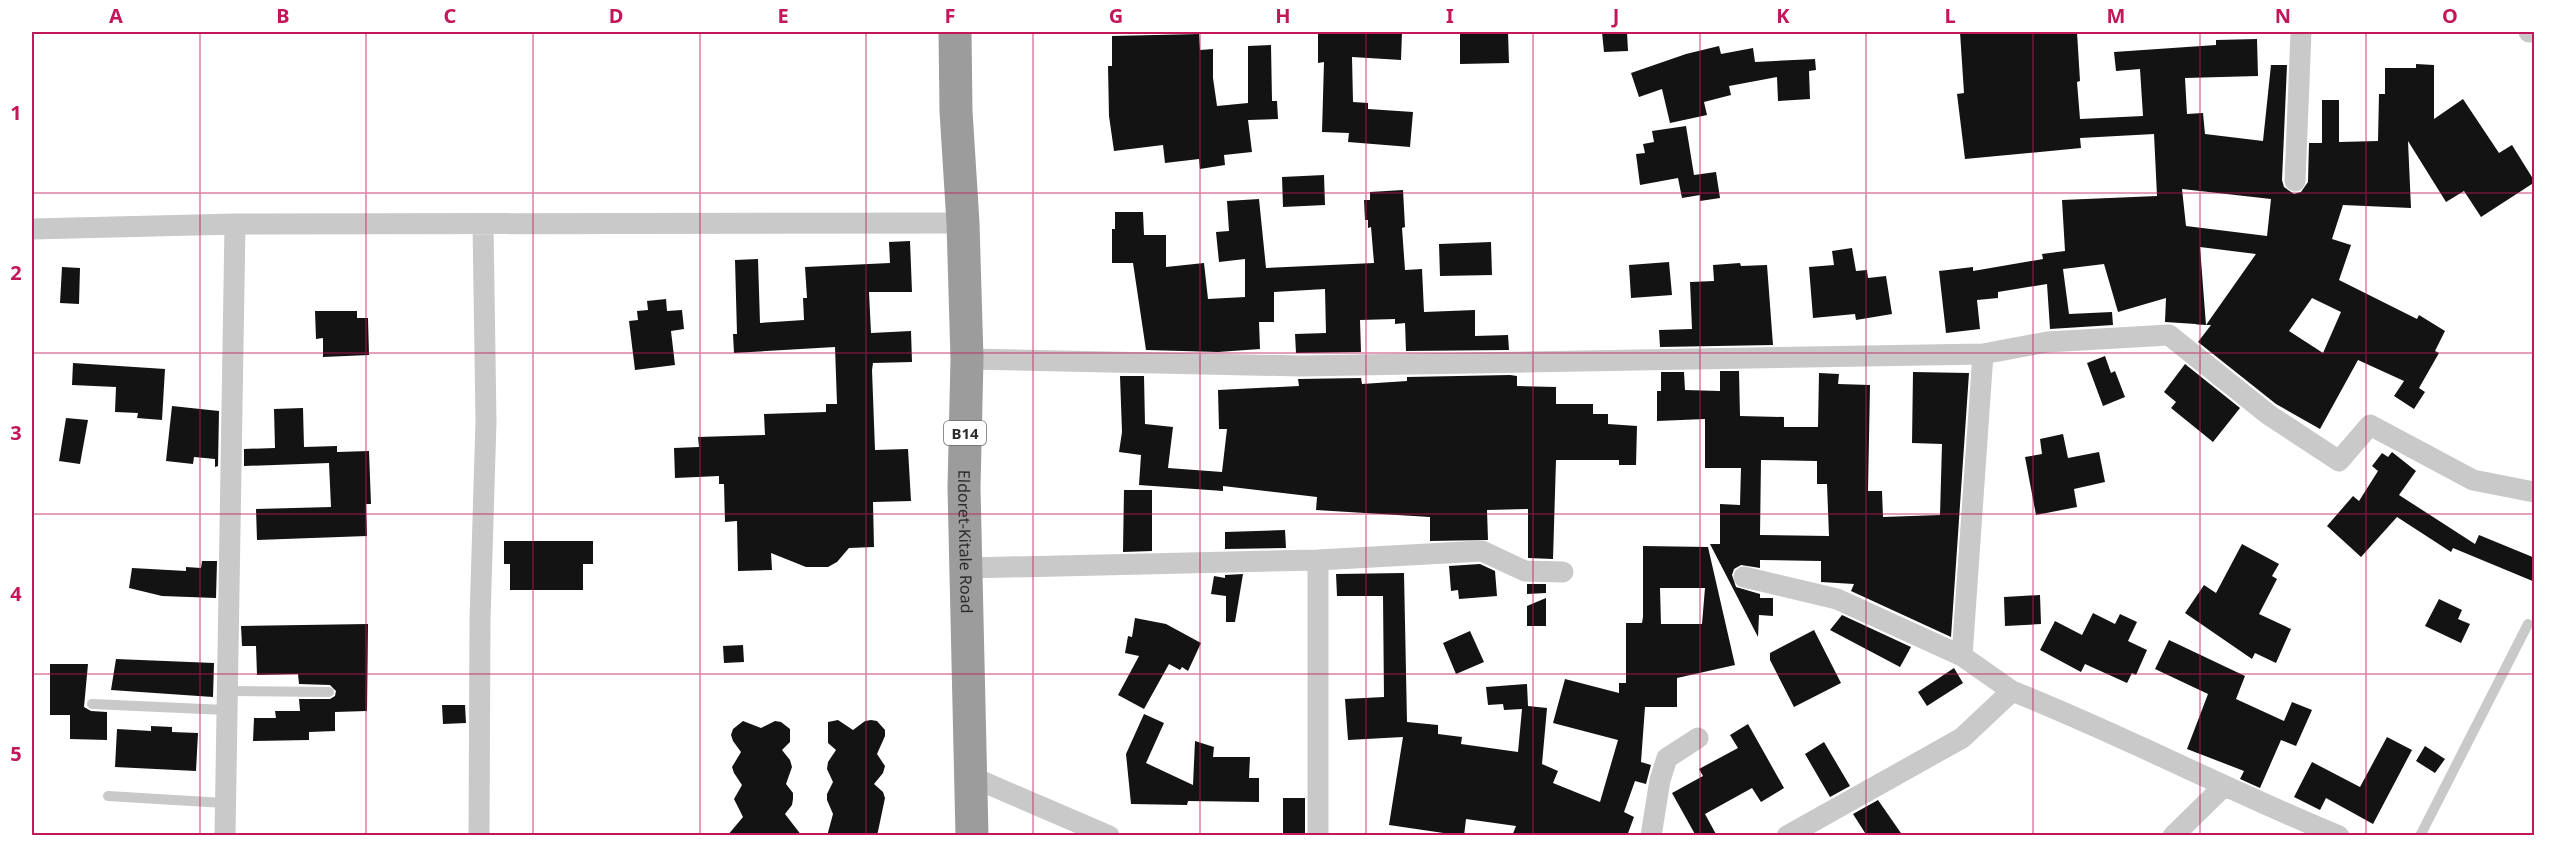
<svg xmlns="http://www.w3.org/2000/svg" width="2566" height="867" viewBox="0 0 2566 867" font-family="'Noto Sans',sans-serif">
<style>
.building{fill:#131313;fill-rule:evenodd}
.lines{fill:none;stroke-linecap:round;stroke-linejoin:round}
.service{stroke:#c9c9c9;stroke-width:10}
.minor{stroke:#c9c9c9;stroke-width:21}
.trunk{stroke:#9c9c9c;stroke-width:33}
.grid{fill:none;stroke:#c2185b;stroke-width:1.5;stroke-opacity:0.55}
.labels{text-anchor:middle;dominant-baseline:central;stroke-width:6;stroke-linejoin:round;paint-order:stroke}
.shield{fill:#fff;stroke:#6b6b6b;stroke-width:1.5}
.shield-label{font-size:15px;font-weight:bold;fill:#2c2c2c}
.street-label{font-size:16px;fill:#2c2c2c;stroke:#fff}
.neatline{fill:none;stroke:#c2185b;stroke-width:2}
.grid-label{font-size:20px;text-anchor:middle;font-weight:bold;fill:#c2185b}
</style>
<rect width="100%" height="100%" fill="#fff"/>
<path class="building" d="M1323,32H1402L1401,60L1352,57L1353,102L1368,103V109L1413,112L1410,147L1348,142L1349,133L1322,132L1324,62L1318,63V34H1323Z
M1460,32H1508L1509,63L1460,64Z
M1602,32H1627L1628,51L1604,52Z
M1960,32H2077L2080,81L2077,82L2080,119L2143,116L2140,69L2116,71L2114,52L2216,45V40L2257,39L2258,76L2185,78L2187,114L2203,113L2205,134L2263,141L2271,65H2287L2282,180L2284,187L2294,194L2301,192L2308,182L2309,143H2322V100H2339V142L2378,141L2379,94H2385V68H2416V64L2434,65V119L2463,99L2499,153L2512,145L2535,182L2481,217L2464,191L2446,202L2408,141L2411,208L2343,205L2332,239L2351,245L2339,280L2417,319L2419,315L2445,331L2435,351L2439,353L2419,388L2425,392L2414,409L2394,396L2404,381L2358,360L2320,429L2276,404L2198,342L2211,325L2165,322L2166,298L2118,312L2104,264L2063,269L2069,314L2112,312L2113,325L2050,329L2047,284L1998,292V298L1977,300L1980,329L1946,333L1939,271L1973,267V271L2043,259L2042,254L2065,251L2062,200L2157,196L2154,134L2080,138L2081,148L1965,159L1957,94L1964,93ZM2182,189L2271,199L2267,236L2186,226ZM2200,247L2256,254L2206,325ZM2312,298L2341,312L2323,353L2289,331Z
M1199,34L1200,50L1213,49V78L1217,106L1248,103V46L1271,45L1272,101H1277L1278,119L1248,120L1252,152L1224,155L1225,165L1200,169L1199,159L1165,163L1163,145L1114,151L1109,116L1108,66H1112V36Z
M1719,46L1721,54L1753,48L1755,62L1815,59L1816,70L1809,71L1810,99L1778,101L1777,77L1729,86L1731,95L1704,102L1707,115L1670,123L1662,89L1639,97L1631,73L1686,54Z
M1686,126L1694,175L1716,172L1720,198L1700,201V195L1682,198L1678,178L1640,185L1636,154L1645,153L1643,144L1654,142L1652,131Z
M1324,175L1325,205L1283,207L1282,177Z
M1403,190L1405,227L1402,228L1405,270L1422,269L1424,312L1475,310V336L1508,335L1509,350L1406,351L1405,323L1395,324V319L1360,320L1361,352L1296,353L1295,334L1326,333L1325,289L1274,292V322H1259L1260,349L1218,352L1146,350L1133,263H1112V229H1115V212H1143L1144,235H1166V267L1204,263L1208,299L1245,297V259L1219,262L1216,232L1229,231L1227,201L1259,199L1266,268L1374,263L1371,227L1368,228V220H1365L1364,200H1370V192Z
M910,241L912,292H869L871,333L911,331L912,362L873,363L872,370L875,450L908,449L911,501L873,502L874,547L849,548L837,562L828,567H806L771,553L772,570L738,571L737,521L725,522L724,484H719V476L675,478L674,448L699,447L698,437L765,435L764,414L826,412V404H837L835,347L734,353L733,334H737L735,260L758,259L760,323L804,320L803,298H807L805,267L890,263L889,242Z
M1491,242L1492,275L1440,276L1439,244Z
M1852,248L1856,271L1867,270L1868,278L1886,276L1892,314L1856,320L1855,314L1813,318L1809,267L1834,265L1832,251Z
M1669,262L1672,295L1631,298L1629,265Z
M1740,263L1741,266L1767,265L1773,345L1660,347L1659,330L1692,329L1690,282L1714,281L1713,265Z
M62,267L80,268L79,304L60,303Z
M666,299L667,311L682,310L684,329L671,331L675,365L635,370L629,321L638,320L637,311L648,310L647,301Z
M315,311H357V318H368L369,355L323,357V338L316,339Z
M2105,356L2111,373L2115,371L2125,397L2103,406L2087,363Z
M73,363L165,369L162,420L137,418L138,413L115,412L116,387L72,385Z
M2185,364L2240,408L2213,442L2171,408L2176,402L2164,392Z
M1720,371H1739L1740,416L1784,417V427H1818L1819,373L1839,374L1838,384L1870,385L1868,491H1882L1883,517L1940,515L1942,444L1912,443L1913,372L1969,373L1951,637L1851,591L1854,584L1821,582V561L1760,560V568L1741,565L1734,569L1732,575L1736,587L1760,594V598H1773V616L1759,615L1758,637L1710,544H1720V504L1740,505L1741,468H1705V419L1657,421V391H1661V372H1684L1685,390L1720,391ZM1761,460L1817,461V484H1827L1829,536L1760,535Z
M1120,376H1144L1145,424L1173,427L1168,468L1222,472L1227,429H1219L1218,390L1299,386L1298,379L1361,378L1362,384L1407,381V377L1510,375L1517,376V386L1556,387V404H1593V414H1608V424L1637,426L1636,465H1619V460H1556L1553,559L1528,558V509L1487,510L1488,540L1430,541V517L1316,510L1317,497L1223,486V491L1139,485L1141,455L1119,452L1122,432Z
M172,406L219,411L218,466L215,467V459L194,457L193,464L166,461Z
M303,408L304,447L337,446V452L369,451L371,504H366L367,536L257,540L256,509L331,507L329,463L244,466V449L275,448L274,409Z
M66,418L88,420L80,464L59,461Z
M2063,434L2068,458L2099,452L2105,482L2074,489L2077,507L2036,515L2025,457L2042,454L2040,439Z
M2392,452L2416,471L2399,495L2475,544L2479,535L2535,558V582L2453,548L2451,552L2397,517L2361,557L2327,526L2353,496L2359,501L2378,471L2372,466L2382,453L2388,457Z
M1124,490H1152V551L1123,552Z
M1285,530L1286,548L1225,549V532Z
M504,541H593V564H583V590H510V564H504Z
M2242,544L2279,564L2272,576L2277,579L2259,614L2291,629L2276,663L2255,653L2252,659L2185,613L2204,585L2216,593Z
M1643,546L1708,547L1735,665L1677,678V707H1645L1641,762L1651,765L1646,784L1635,781L1624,812L1634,817L1627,836H1512L1516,826L1466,819L1464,836L1389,825L1403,737L1348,740L1345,699L1384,697L1383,596H1337L1336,574L1404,573L1407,722L1438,725V734L1462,737L1461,744L1518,752L1522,709L1504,710L1503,704L1488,705L1486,687L1527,684L1528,706L1547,708L1542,764L1558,771L1553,783L1600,802L1618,740L1553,723L1565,679L1619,693V683H1626V623H1642L1643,617ZM1660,588H1705L1702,624H1661Z
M202,561H217L216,598L162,596L129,588L132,568L186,571V567L201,568Z
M1480,564L1495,571L1497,596L1459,599L1458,590L1451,591L1449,566Z
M1243,574L1235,622H1226V596L1211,594L1214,576L1225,578V575Z
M1527,584H1546V593L1527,594Z
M2040,595L2041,624L2005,626L2004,597Z
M1546,598V626H1527V606Z
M2439,599L2462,610L2458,619L2470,624L2461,643L2425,626Z
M2093,613L2115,624L2120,614L2137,622L2128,641L2147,650L2136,675L2132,673L2127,683L2085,664L2081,672L2040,650L2055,621L2082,635Z
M1842,615L1911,647L1900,667L1830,630Z
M1135,618L1166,624L1201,643L1188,671L1182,667L1180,670L1169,664L1144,709L1118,695L1139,656L1125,653L1128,636L1132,637Z
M368,624L367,711L335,712V731L309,732V740L253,741L254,718H276L275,711H300L299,699H330L335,696L336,691L330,685L299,684L298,674L257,675L256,646H242L241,626Z
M1814,630L1841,683L1794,707L1770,660V653Z
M1470,631L1484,662L1456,674L1443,643Z
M2169,640L2245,676L2236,699L2284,721L2292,702L2312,710L2296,746L2281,740L2260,788L2240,779L2244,771L2187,749L2208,694L2155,669Z
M743,645L744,662L724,663L723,646Z
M116,659L214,663L213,697L111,690Z
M50,664H88L84,707L91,711L107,712V740L70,739V715H50Z
M1954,668L1963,683L1927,706L1918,692Z
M442,705H465L466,723L443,724Z
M1144,714L1164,723L1146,763L1193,785L1195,741L1214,747L1213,757H1250L1249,778H1259V802L1188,801L1187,805L1131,804L1126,754Z
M838,720L853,730L865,721L871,720L877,721L885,730V736L877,754L885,766L883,773L874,784L883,792L885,798L877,836H827L833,814L827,800V794L833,782L827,769L828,762L836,750L828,743V722Z
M743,721L761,728L775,721L781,722L790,729V742L782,750L790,760L792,767L786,784L793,793V799L792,805L785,814L802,836H727L743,817L734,799L742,785L734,773L732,767L741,752L733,741L731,735L733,729Z
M1748,724L1784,788L1761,802L1752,788L1705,814L1717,836H1696L1672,793L1703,776L1699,769L1738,748L1730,735Z
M151,726L172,727V732L198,733L196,771L115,767L117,729L151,731Z
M2387,737L2412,750L2373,824L2326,798L2320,810L2294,797L2312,762L2360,787Z
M1824,742L1850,786L1830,797L1805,754Z
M2425,746L2445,759L2435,773L2416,761Z
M1283,798H1305V836H1283Z
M1878,800L1903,836H1867L1853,814Z"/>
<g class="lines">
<path class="service" d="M226,691L329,692
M92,704L226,710
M108,796L224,803
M2420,836L2528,624"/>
<path class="minor" d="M2529,32H2534
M2295,181L2301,32
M32,229L235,224L963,223
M1983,354L1962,656L2012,691
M967,359L1301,366L1983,354L2047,342L2169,335L2269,415L2339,461L2370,425L2473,480L2534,492
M967,568L1318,560L1482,551L1525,571L1563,572
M1744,577L1837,599L1962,656
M972,777L1109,836
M225,836L235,224
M479,836L480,619L486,421L483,224
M1318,836V560
M1651,836L1660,780L1667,758L1698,738
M1787,836L1962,738L2012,691C2123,735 2229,791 2339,836
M2173,836L2224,786"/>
<path class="trunk" id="s1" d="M955,32L956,111L963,223L967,359L964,487L972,836"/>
</g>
<path class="grid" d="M200,32V836M366,32V836M533,32V836M700,32V836M866,32V836M1033,32V836M1200,32V836M1366,32V836M1533,32V836M1700,32V836M1866,32V836M2033,32V836M2200,32V836M2366,32V836M32,193H2534M32,353H2534M32,514H2534M32,674H2534"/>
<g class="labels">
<rect class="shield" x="944" y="421" width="42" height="24" rx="4.5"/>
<g class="shield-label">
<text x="965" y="433">B14</text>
</g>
<g class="street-label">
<text stroke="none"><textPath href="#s1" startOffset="510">Eldoret-Kitale Road</textPath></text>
</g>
</g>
<rect width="2566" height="867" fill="none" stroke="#ffffff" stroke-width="66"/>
<rect x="33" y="33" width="2500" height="801" class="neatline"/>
<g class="grid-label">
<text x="116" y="23">A</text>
<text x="283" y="23">B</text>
<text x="450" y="23">C</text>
<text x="616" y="23">D</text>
<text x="783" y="23">E</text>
<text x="950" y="23">F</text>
<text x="1116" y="23">G</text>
<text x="1283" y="23">H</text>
<text x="1450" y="23">I</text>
<text x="1616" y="23">J</text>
<text x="1783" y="23">K</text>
<text x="1950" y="23">L</text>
<text x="2116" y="23">M</text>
<text x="2283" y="23">N</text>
<text x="2450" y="23">O</text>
<text x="16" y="120">1</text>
<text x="16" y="280">2</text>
<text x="16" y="440">3</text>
<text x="16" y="601">4</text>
<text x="16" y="761">5</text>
</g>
</svg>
